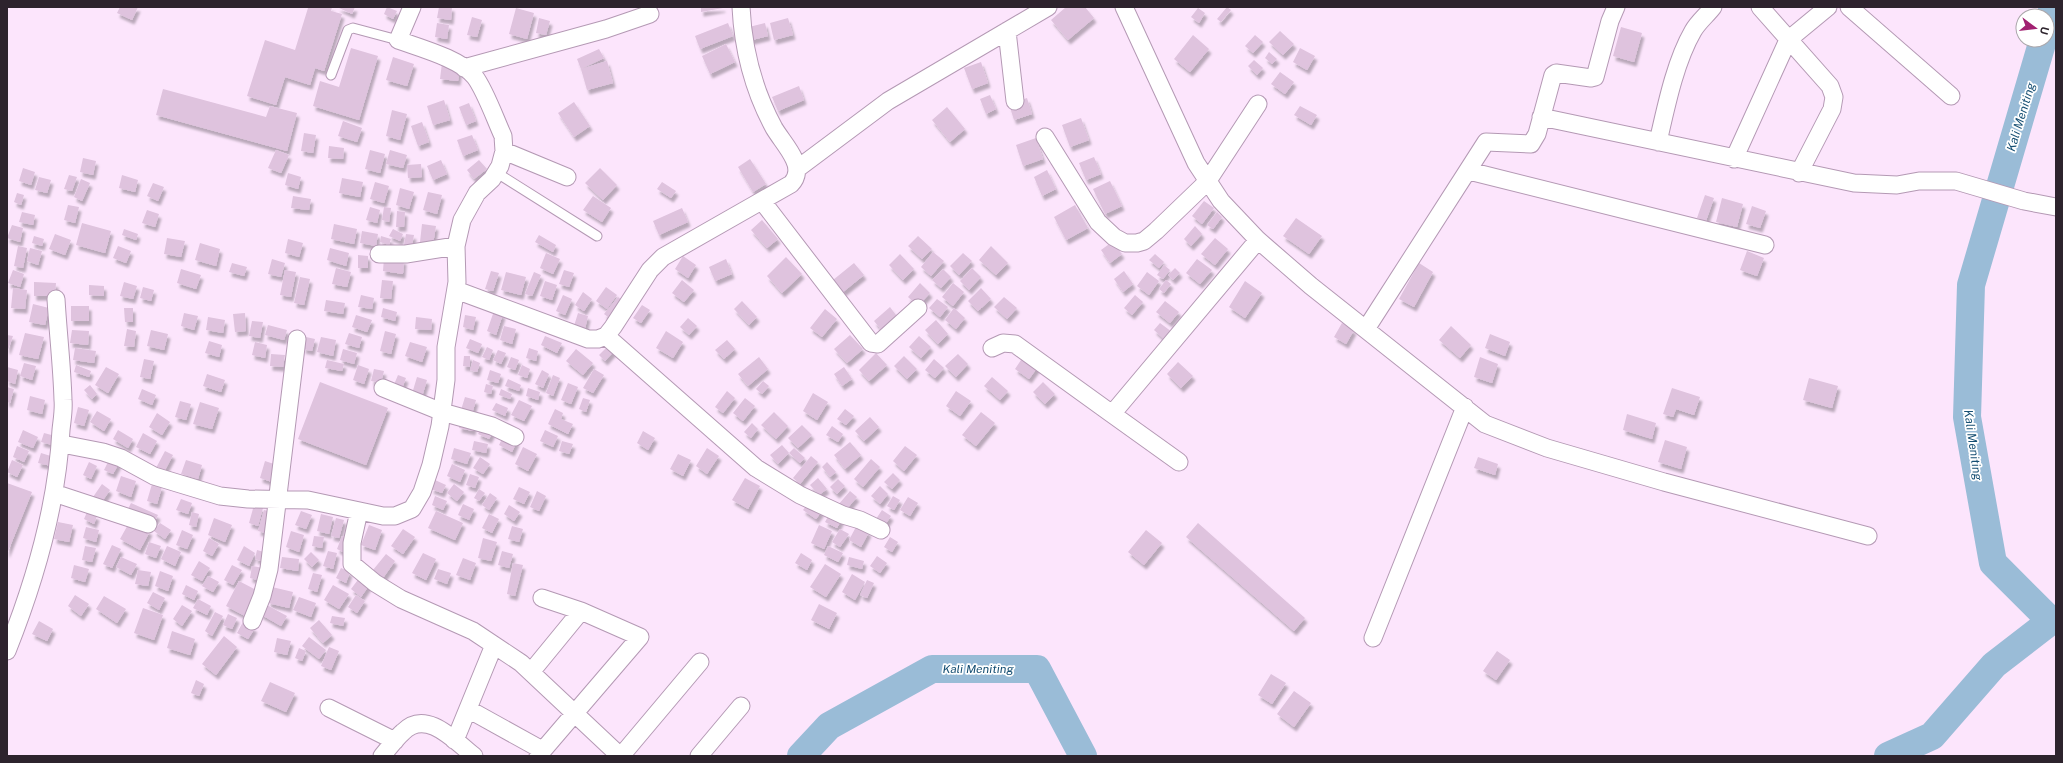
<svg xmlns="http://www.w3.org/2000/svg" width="2063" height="763" viewBox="0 0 2063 763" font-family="'Public Sans',sans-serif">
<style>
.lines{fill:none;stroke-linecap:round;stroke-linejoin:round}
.river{stroke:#9abcd7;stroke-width:28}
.building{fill:#dfc3de;filter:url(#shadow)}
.lane-casing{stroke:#b499b4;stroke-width:11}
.street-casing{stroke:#b499b4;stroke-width:19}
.lane{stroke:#fff;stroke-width:9}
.street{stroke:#fff;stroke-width:17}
.labels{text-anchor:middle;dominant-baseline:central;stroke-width:3.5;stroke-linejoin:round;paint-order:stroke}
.water-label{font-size:12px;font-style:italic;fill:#164f73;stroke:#fff}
</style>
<defs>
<filter id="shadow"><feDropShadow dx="2.5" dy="4.5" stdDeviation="1" flood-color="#0004"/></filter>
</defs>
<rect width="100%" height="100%" fill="#fce5fc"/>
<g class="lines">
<path class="river" d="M2047,28L2053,7
M801,756L829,726L932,669H1037L1083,756
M1888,756L1932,736L1994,665L2051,621L1993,563L1967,417L1971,285L2043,40"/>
</g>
<path class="building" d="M120,7H138L132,20L117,13Z
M305,7H332L331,11L342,14L324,71L315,68L310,85L285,77L276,105L247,96L265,40L295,50L308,8Z
M337,7H355L352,14Z
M387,7L397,11L393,19L384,14Z
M439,7H452L451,20L437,18Z
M701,7H723V8L701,12Z
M1066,7H1085L1094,18L1068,40L1051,20Z
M1227,7L1231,10L1221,22L1217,19Z
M516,8L534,13L527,39L509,34Z
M1198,8L1205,13L1199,23L1191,17Z
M472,17L482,20L477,37L467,35Z
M539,18L550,21L546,35L536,33Z
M788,18L793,35L774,40L770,23Z
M437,23L449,25L447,39L435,37Z
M728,23L733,36L700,49L695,36Z
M765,23L768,36L748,41L745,28Z
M1621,27L1642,33L1634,62L1613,56Z
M1280,31L1294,44L1283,55L1269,42Z
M1193,35L1209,49L1190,72L1174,59Z
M1255,35L1263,42L1253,53L1245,46Z
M726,44L735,62L710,74L702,56Z
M351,48L378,56L359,120L313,106L320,81L339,87Z
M1300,48L1315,56L1307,70L1293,62Z
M599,49L604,58L581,69L577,59Z
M1269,52L1277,59L1272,64L1265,58Z
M393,57L414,64L407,86L386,80Z
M1254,60L1263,68L1257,75L1248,66Z
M607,61L613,83L587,90L581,69Z
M981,62L988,83L972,89L964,68Z
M442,63L460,65L458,81L440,79Z
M1280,72L1294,82L1285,94L1271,84Z
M799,86L804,100L778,111L772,97Z
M163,89L266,117L270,106L297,113L287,151L156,115Z
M990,95L996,109L986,114L980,99Z
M1027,98L1032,114L1014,120L1009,104Z
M444,100L450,120L433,125L427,106Z
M574,102L590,126L574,137L558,113Z
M469,103L476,121L466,125L459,107Z
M1300,106L1317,115L1311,125L1294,115Z
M947,107L965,129L950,142L932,120Z
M392,110L407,114L400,140L386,136Z
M1081,118L1089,140L1070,147L1062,125Z
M343,121L362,128L357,142L338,136Z
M422,122L429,142L418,146L411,126Z
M304,133L316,135L313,153L301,151Z
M472,135L478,150L463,156L457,140Z
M1036,138L1043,159L1023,166L1016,145Z
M329,146L344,148L343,159L328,158Z
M276,150L289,155L281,173L268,168Z
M370,150L385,154L380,173L365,169Z
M390,150L407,155L403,168L386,164Z
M1094,157L1101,174L1086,180L1079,163Z
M83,158L96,161L93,175L80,172Z
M750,159L766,184L753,192L738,167Z
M441,160L447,174L433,180L427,166Z
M479,160L487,169L474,179L467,170Z
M421,164L422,177L408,178L407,165Z
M23,168L35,172L31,185L19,181Z
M600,168L617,185L603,200L585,183Z
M1047,170L1056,189L1042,196L1034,177Z
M288,173L301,177L298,189L285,185Z
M69,175L77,177L72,191L64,189Z
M122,175L138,180L135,192L119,188Z
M39,177L51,180L47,193L35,190Z
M342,178L363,182L360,197L339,193Z
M81,179L90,183L82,201L74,197Z
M1110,181L1122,206L1105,214L1093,189Z
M375,182L389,186L384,203L370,199Z
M662,182L676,191L671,198L657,189Z
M153,183L164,187L158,201L147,196Z
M400,188L414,192L409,209L396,205Z
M428,192L442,195L437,214L423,210Z
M17,193L24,195L21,205L14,202Z
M1705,195L1714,198L1706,221L1697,218Z
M293,196L311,199L309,210L291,208Z
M593,196L611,208L602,222L583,210Z
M1722,198L1743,204L1737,227L1716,222Z
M1204,201L1214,208L1202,224L1192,216Z
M68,205L79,207L75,223L64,220Z
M1075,205L1088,228L1066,240L1054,217Z
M1752,206L1766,211L1760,228L1746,224Z
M370,207L380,210L377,223L366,220Z
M384,207L391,208L389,222L382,220Z
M682,208L688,222L659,235L653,221Z
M147,210L159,214L155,227L142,223Z
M397,211L405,212L404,227H396Z
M22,212L35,215L33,225L19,222Z
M1217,212L1222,217L1213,229L1207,225Z
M1296,218L1322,236L1309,254L1283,236Z
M762,220L778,239L767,248L751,230Z
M82,223L111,231L105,253L76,245Z
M334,224L357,229L354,244L331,239Z
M422,224L436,226L433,244L420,242Z
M12,225L23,228L20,242L7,238Z
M1195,226L1202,234L1191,246L1184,239Z
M124,229L138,234L136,240L122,235Z
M393,229L403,234L400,241L389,236Z
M362,231L378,234L376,246L360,243Z
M55,234L71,240L65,255L49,249Z
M406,234L414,235L411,251L403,250Z
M539,235L556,245L553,252L535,242Z
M34,236L44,239L42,246L32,243Z
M381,236L391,239L389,245L380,242Z
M918,236L932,249L922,259L908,246Z
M167,238L185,241L181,257L164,254Z
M1215,238L1228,249L1215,265L1201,254Z
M288,239L303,243L299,257L285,253Z
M1112,242L1122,254L1110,263L1101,250Z
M200,243L220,249L216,266L195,260Z
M18,246L27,248L23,268L14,266Z
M118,246L131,251L126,263L113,258Z
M991,246L1008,263L996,275L979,260Z
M30,248L42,251L38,265L27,261Z
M330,248L349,253L346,266L327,260Z
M1747,251L1764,258L1757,276L1740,270Z
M933,252L944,261L931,276L921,267Z
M546,253L560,259L553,274L540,268Z
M963,253L972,261L959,275L950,266Z
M900,254L914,269L903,280L889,265Z
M1155,254L1164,262L1159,268L1149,260Z
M358,255L368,256V268H358Z
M683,256L696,265L688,278L675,269Z
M786,257L802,274L782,293L767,276Z
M384,258L404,260L403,274L383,271Z
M272,259L285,263L281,277L268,274Z
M726,259L732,274L715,281L709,267Z
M1197,259L1212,270L1200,284L1186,273Z
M232,263L247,267L244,276L229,272Z
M854,263L864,275L843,292L833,280Z
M1419,263L1433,272L1414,307L1399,299Z
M1164,265L1170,270L1163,279L1157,275Z
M336,268L351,272L347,287L332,284Z
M972,268L981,277L969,290L960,281Z
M1175,268L1180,273L1173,280L1168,275Z
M181,269L201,275L196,289L177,283Z
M943,269L951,277L941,288L932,280Z
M13,270L24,274L20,287L8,283Z
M285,270L296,272L291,297L280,295Z
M564,270L574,273L569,287L559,284Z
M491,271L499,273L493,291L485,289Z
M1124,271L1133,284L1123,292L1114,279Z
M506,272L526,277L521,295L501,290Z
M534,272L541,275L532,296L525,294Z
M1147,272L1159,281L1149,295L1137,286Z
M300,277L310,279L304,305L294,303Z
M382,280L393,281L391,299L380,298Z
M682,280L694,290L684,302L672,293Z
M1166,280L1171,284L1164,293L1159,289Z
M545,281L557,285L552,300L540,296Z
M1245,281L1262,293L1245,318L1229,307Z
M34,282L56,283L55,296H34Z
M124,282L137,286L133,299L120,296Z
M920,283L930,293L918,306L908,297Z
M953,283L964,292L953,306L942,297Z
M89,285L104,286V296L89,295Z
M143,287L154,290L151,301L140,298Z
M606,287L617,295L607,309L596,301Z
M13,288L27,290L25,309L11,308Z
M981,288L991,299L978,311L968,301Z
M583,292L592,299L584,311L575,305Z
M361,295L374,298L372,309L358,307Z
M563,295L572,299L565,315L556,311Z
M1135,295L1143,302L1132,315L1124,308Z
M618,297L626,303L612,320L604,314Z
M1004,297L1017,308L1007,319L994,307Z
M937,299L948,307L940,317L929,308Z
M326,300L345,303L343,314L324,311Z
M742,301L757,317L749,325L734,309Z
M1165,301L1179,312L1170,323L1156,312Z
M33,304L49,308L45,325L29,322Z
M642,305L650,310L641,323L633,318Z
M71,306H89V321H71Z
M890,307L899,319L883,332L874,321Z
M124,308H133V322H125Z
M383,308L397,312L395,321L381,317Z
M954,308L965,318L956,329L945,320Z
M825,309L837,319L822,337L810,328Z
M494,311L503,314L496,335L487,331Z
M184,313L198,316L194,330L181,326Z
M245,313L246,331L235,332L233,314Z
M578,313L588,316L585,329L574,326Z
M356,315L372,320L367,332L352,327Z
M465,315L476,317L473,330L463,327Z
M208,317L225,320L223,333L206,330Z
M416,317L432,319L431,330L415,329Z
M688,318L697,326L689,335L680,327Z
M936,320L948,334L938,344L925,330Z
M252,321L263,322L260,338L249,336Z
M1160,323L1172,332L1165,340L1154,330Z
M1342,323L1354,330L1346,344L1334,337Z
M268,325L287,330L284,340L265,335Z
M504,326L516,329L512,344L500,340Z
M1451,326L1471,345L1460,358L1439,340Z
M127,329L136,331L134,347L124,346Z
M72,330L89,331L88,345L70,343Z
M151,330L168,334L164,350L147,346Z
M385,331L396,334L391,354L380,351Z
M666,331L683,342L673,358L656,348Z
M25,333L44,337L38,359L19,355Z
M349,333L362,337L359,348L345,344Z
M1490,334L1510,342L1505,356L1485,348Z
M7,335L13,336L8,350L7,349Z
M850,335L863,349L847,363L834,349Z
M545,336L562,343L557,353L541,345Z
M919,336L931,347L921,358L909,347Z
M306,337L315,339L312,351L303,349Z
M321,337L336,340L333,356L317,352Z
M470,339L482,344L478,353L466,348Z
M727,340L735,349L724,359L715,350Z
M209,341L222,345L219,357L205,353Z
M255,342L267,345L265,358L252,355Z
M410,342L427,347L422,362L405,356Z
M609,345L615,350L605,361L599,355Z
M487,347L493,350L489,360L482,357Z
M75,348L96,351L94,363L73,360Z
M529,348L538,351L536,361L526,358Z
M343,349L357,353L354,364L340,360Z
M576,349L593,363L583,375L566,361Z
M498,350L506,353L501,364L493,360Z
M876,353L887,365L869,381L859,370Z
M271,354L285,355L283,367L270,366Z
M958,354L968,364L956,377L945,366Z
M1025,354L1040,364L1029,379L1015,369Z
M464,356H470V367L463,366Z
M904,356L917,369L907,379L894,366Z
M511,357L519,360L515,370L507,367Z
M759,357L768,369L748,386L738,374Z
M1480,357L1498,364L1492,383L1474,377Z
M144,359L154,361L150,379L140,377Z
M934,359L944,368L935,378L925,370Z
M327,360L344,364L342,371L325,368Z
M473,360L480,363L477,372L470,370Z
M1178,362L1193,376L1181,388L1167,374Z
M24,363L36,366L32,380L20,376Z
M76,365L91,371L89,377L74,372Z
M358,365L369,369L364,384L353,380Z
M522,365L530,369L527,378L518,375Z
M7,367L18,370L15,384L7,381Z
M106,367L119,374L108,393L95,385Z
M844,367L852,379L842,386L834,374Z
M374,369L384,371L381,383L371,381Z
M594,369L604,375L593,393L583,388Z
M490,370L501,374L498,383L487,380Z
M542,370L549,374L543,388L535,384Z
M207,374L225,380L221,392L203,386Z
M398,375L406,378L401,391L393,387Z
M553,375L560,378L553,396L546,393Z
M417,377L427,380L421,400L411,397Z
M992,377L1008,391L1000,400L984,386Z
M1809,378L1838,386L1832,408L1803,400Z
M508,379L521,385L519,391L505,386Z
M763,381L769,386L762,394L756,389Z
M320,382L388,408L366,465L298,439Z
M1043,382L1055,394L1045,404L1033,392Z
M568,383L578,387L571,404L561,400Z
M486,384L493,386L491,394L484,392Z
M90,385L97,394L92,399L84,390Z
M7,387L14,389L10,403L7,402Z
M528,388L540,392L538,400L526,396Z
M1672,388L1700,397L1694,415L1676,409L1673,417L1663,414Z
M142,389L156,395L152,405L138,399Z
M501,389L512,394L510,399L499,395Z
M727,391L735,398L723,413L715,407Z
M956,391L971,401L960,416L946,406Z
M813,393L828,402L817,420L803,411Z
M30,396L45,400L42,414L27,410Z
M465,397L476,400L472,414L461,410Z
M583,398L590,400L586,412L579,409Z
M745,398L755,406L743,421L733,413Z
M519,400L532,406L524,421L511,415Z
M180,401L191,404L186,420L175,417Z
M200,402L219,408L212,429L193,424Z
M496,403L508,408L505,416L492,410Z
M78,407L89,410L84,426L74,423Z
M555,409L563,413L561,419L573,424L568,434L548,424Z
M845,409L854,416L846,425L837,419Z
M97,411L111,419L104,431L90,422Z
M774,412L788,426L776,439L761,425Z
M981,412L995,423L976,446L962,435Z
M157,413L170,422L162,435L149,427Z
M1627,414L1656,423L1652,439L1623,430Z
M870,417L879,427L864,441L855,431Z
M461,419L475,422L473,431L459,428Z
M752,423L758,429L751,438L744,432Z
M483,424L494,430L489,439L478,434Z
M802,425L812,435L798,448L788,438Z
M832,426L843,434L838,442L826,435Z
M23,430L38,437L33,448L18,442Z
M118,430L133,439L128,448L113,439Z
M545,430L558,436L553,447L540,441Z
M643,431L655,438L648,450L637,443Z
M44,433L59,437L56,446L41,442Z
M143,433L157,441L150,454L136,447Z
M504,435L517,441L512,452L499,445Z
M1665,440L1687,447L1681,469L1658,462Z
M474,441L488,444L486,453L472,450Z
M562,441L573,444L569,454L559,451Z
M850,442L861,455L845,469L834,455Z
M782,445L789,453L778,464L770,455Z
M17,446L29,451L24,462L13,457Z
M905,446L917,455L904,471L893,461Z
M523,447L537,454L528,471L515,464Z
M454,448L471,453L467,464L451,459Z
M707,448L719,456L707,474L696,466Z
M794,448L805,458L800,463L789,453Z
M165,451L173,455L164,472L156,468Z
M41,453L54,457L51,466L38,463Z
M678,454L691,460L683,476L670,469Z
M811,456L818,462L800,484L793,478Z
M480,457L490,464L483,474L473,468Z
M1478,457L1498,464L1495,475L1474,468Z
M110,458L119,463L113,474L104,470Z
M871,459L880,467L863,487L854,479Z
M12,460L23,465L17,477L7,472Z
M186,460L202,465L198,479L181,474Z
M265,461L280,466L275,483L260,478Z
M89,462L97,466L91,479L83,475Z
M827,462L836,472L830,477L822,467Z
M452,464L465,470L460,482L447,476Z
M893,473L900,480L892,489L884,482Z
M470,474L479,477L475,488L466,485Z
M121,476L136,481L131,497L116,491Z
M745,478L760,486L748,509L732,500Z
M818,478L827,489L819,495L810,485Z
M838,479L845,486L837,494L830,487Z
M435,480L446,485L442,493L431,489Z
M7,483L32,492L7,554Z
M102,484L110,490L101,503L93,497Z
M152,484L162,487L157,504L147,501Z
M454,484L464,492L457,501L447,493Z
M880,486L888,494L880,504L871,496Z
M519,487L530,492L524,504L513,499Z
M479,489L485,493L479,501L474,498Z
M537,491L546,496L539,511L530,507Z
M850,491L857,497L845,511L838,505Z
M490,493L497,498L489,510L482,505Z
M435,496L447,501L443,510L432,505Z
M893,496L900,500L894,510L887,506Z
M908,497L918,503L910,516L900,510Z
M181,499L192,503L188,514L176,510Z
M809,502L822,511L816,519L803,510Z
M131,503L158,515L153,525L126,513Z
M463,504L474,509L469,520L458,515Z
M254,505L263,508L258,526L249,523Z
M509,505L520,512L514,521L504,514Z
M264,510L276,513L270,534L258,531Z
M882,510L891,516L883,528L874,522Z
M301,511L312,515L306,529L295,525Z
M436,511L463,523L455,540L428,528Z
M831,511L843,517L837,528L825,522Z
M87,512L97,516L94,524L84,519Z
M192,512L199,514L196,527L189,525Z
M321,514L333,517L329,534L317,531Z
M489,514L499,519L492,533L482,528Z
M214,518L232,525L225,542L208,535Z
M336,518L344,520L339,538L331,536Z
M130,521L150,531L140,550L120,539Z
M58,522L73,525L69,542L54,539Z
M160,523L171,530L165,539L154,531Z
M1198,523L1305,618L1294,631L1186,537Z
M369,525L382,530L375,550L361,545Z
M819,525L832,531L824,549L811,543Z
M857,525L869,532L861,547L849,540Z
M512,526L523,529L519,542L508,539Z
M86,527L99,530L96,542L83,538Z
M403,529L415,537L403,554L391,546Z
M840,529L849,534L840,547L832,542Z
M182,530L193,535L187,549L176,545Z
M1146,530L1162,543L1144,565L1128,552Z
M291,531L304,535L299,552L286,547Z
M314,536L324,537L322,548L312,546Z
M342,536L349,538L343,552L337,549Z
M890,537L898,542L892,552L884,547Z
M209,538L219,544L212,556L203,551Z
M483,538L497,542L491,561L478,558Z
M149,542L161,546L156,558L145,554Z
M112,545L121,549L112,568L103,564Z
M85,546L96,548L92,562L82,560Z
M167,546L181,552L175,566L161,559Z
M244,546L255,553L249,566L237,560Z
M828,546L843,553L838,562L824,555Z
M257,550L271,554L268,563L255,559Z
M328,551L337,553L333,569L323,566Z
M502,551L513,554L509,568L498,565Z
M311,552L319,560L312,567L304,559Z
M423,553L436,559L426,580L412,573Z
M801,553L812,560L807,570L795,563Z
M386,554L395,561L383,578L373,570Z
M877,556L887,563L880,573L870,566Z
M121,557L137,564L131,575L116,567Z
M282,557L299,559L298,571L280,568Z
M849,557L864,561L862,569L847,565Z
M463,558L476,563L470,580L456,575Z
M199,561L210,568L202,581L191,575Z
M513,563L523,565L515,596L507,594Z
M825,564L841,574L826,597L810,587Z
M74,565L89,569L85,582L71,578Z
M232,565L242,570L233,585L224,580Z
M252,566L264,568L262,581L250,578Z
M341,568L350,572L346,583L336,578Z
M438,569L451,573L447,584L434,579Z
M138,570L151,572L148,586L135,584Z
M160,571L173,576L168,591L155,586Z
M313,573L322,575L317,592L308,589Z
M852,574L865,582L855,600L842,592Z
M208,576L219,582L213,592L202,586Z
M360,577L370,584L361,597L351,589Z
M867,580L874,583L867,598L860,595Z
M239,581L260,592L247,617L226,606Z
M186,585L198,591L194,600L182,594Z
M333,585L349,594L339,609L324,600Z
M272,587L293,592L289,608L268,603Z
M153,592L165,598L159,610L147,603Z
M75,595L89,604L81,616L68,606Z
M356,595L365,601L357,613L348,607Z
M104,596L126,609L117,623L96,609Z
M299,597L316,603L311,617L293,610Z
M198,599L211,606L207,615L193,608Z
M265,604L287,616L281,626L260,614Z
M819,604L837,613L829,629L811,620Z
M182,605L192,611L182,626L173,619Z
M143,608L163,615L154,640L134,633Z
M215,612L223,616L212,636L205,631Z
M228,614L237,618L232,629L223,625Z
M332,616L345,618L343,626L330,623Z
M319,620L332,635L323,643L310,628Z
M39,621L53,629L47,641L32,634Z
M243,622L255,628L248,639L237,633Z
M172,631L195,639L190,655L167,648Z
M224,636L237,647L216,675L202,664Z
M309,637L326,650L319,659L302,646Z
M277,638L291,641L287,655L274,652Z
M329,647L339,651L331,670L321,666Z
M299,648L306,651L302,661L295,658Z
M1497,651L1510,660L1496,680L1483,671Z
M1271,674L1286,683L1272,704L1258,695Z
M196,680L204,684L199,696L191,693Z
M270,682L295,693L286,712L261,701Z
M1294,691L1311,703L1294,727L1277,714Z"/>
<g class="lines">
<g class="lane-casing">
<path id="lane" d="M331,75L348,30L353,28L398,40
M497,173L597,236"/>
</g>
<g class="street-casing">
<path id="street" d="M1124,7L1196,163L1221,201L1258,240L1311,286L1485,424L1547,448L1664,482L1868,536
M1760,7L1830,86L1834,97L1832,109L1799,173
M1849,7L1951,96
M1007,31L1015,101
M464,68L606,29L650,14
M1541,117L1854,183L1897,185L1919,181H1956L2024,201L2056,207
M1045,137L1098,222L1114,237L1125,243H1137L1144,241L1156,231L1207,182L1258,104
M1658,142C1666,107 1675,62 1693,31C1698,22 1707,15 1713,7
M504,151L567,177
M1734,159L1788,40L1828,7
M797,169L888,101L1048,7
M1469,171L1765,245
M762,201L871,343L878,344L918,308
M379,254H406L456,246
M456,290L588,339H598L606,336L613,327L650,270L663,257L791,184C798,177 798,167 794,159C789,148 780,138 774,128C754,91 743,48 741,7
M1366,329L1486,142L1531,144L1537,134L1553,75L1556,73L1591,78L1595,77L1610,21L1616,7
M606,336L756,468L800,495L843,515L860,520L881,530
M992,348L1003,343L1015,344L1112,414
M383,388L442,412L492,426L515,437
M62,444L103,452L121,458L154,476L220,496L248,499L308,500L383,516H395L412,509L422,492L431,465L440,426L446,380V347L457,282L456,246L462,220L477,193L492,179L500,166L504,151L503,136C496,121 485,90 475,77C461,59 420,48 398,40L412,7
M1179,462L1112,414L1258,240
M54,493L148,524
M359,511L352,543V564L375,583L401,599L473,631L521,663L620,756
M252,621L262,596L269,569L297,339
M1373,638L1465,407
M7,651C35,581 57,506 61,430C62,420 64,410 63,400C62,366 58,333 56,299
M531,672L581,611
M329,708L395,741
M468,709L542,750
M454,740L458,733L494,645
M382,756C389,748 395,739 403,732C426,708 455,741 474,756
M538,756L640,637L581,611L542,598
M621,756L700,662
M699,756L741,706"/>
</g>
<use href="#lane" class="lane"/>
<use href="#street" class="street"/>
</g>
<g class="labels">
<g class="water-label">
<text transform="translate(2021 117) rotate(-73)">Kali Meniting</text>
<text transform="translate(1973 445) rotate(82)">Kali Meniting</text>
<text x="978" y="669">Kali Meniting</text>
</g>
</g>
<rect width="2063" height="763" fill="none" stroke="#2d232d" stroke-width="16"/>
<g transform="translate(2035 28) rotate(105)"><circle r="19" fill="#ffffff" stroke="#aba7ab"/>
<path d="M0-3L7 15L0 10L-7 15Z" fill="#a12071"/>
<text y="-6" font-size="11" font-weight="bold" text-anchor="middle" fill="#2d232d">U</text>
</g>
</svg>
